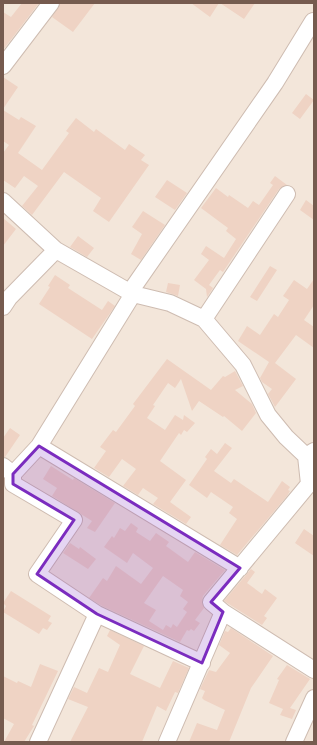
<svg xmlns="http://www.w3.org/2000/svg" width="317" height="745" viewBox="0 0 317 745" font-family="Figtree,sans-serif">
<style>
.residential{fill:#f3e6da}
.building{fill:#efd3c4;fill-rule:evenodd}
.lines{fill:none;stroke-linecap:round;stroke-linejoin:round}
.minor-casing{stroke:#cebcb1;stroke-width:18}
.minor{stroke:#fff;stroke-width:16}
.marked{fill:#7b2cbf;fill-opacity:0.2;stroke:#7b2cbf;stroke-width:3;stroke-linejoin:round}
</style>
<rect width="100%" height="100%" fill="#fcf4eb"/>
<path class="residential" d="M3,3H314V742H3Z"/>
<path class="building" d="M22,3H39L3,50V12L11,17Z
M60,3H95L73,32L52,17Z
M191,3H219L210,17Z
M220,3H255L244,19Z
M3,77L18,87L3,109Z
M306,94L314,100L300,119L292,113Z
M3,110L19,120L21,117L36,126L18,153L42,170L69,133L66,131L76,118L94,132L96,129L125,150L129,144L145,155L141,160L149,165L109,222L93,211L101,198L64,172L32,215L22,206L38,186L24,176L15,188L3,180V153L9,145L3,141Z
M275,176L287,185L279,189L223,272L220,270L209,285L213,288L207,297L206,289L194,280L209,260L201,254L206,246L224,258L236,239L226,231L228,228L201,208L216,188L228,197L229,195L248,208L253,201L259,205L273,185L270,183Z
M167,180L187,193L175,210L155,197Z
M306,200L314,206V220L300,210Z
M143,211L165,225L141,260L131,254L142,234L132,227Z
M3,218L16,229L3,246Z
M78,236L94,248L87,257L70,247Z
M270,266L277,270L257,301L250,297Z
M55,275L70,285L68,288L102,310L108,301L115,306L92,339L39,304L50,287L48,286Z
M314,279V305L304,320L314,327V348L296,335L275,363L296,379L275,407L268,394L272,389L262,382L260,378L269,362L238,341L247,326L260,335L274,314L278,317L289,300L283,296L294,280L307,289Z
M168,283L180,285L178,296L166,292Z
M167,359L211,390L223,376L225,377L235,371L243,386L235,390L252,404L256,413L242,431L224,416L223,417L199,401L192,411L181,379L175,388L168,383L153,405L155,406L147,418L165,430L175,415L183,420L184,415L195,423L187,432L184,430L181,435L179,433L160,461L186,480L170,502L191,517L186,524L153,504L158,498L143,488L138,495L123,486L136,469L122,459L109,477L94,468L106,451L100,447L113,430L116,432L135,406L133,404Z
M10,428L20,435L5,457H3V438Z
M225,443L232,448L214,471L231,483L234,479L268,502L282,481L290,487L288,490L290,491L287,496L237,555L220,545L237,519L229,513L233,507L211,492L207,498L189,485L207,459L205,457L211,449L217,454Z
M51,466L73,480L74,478L115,503L95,532L87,528L92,521L52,496L57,488L43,479Z
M131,523L138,528L136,532L150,541L156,533L169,542L166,546L188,562L195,552L225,570L203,596L202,601L204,608L195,620L200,623L194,631L191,629L189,631L187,630L180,642L102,606L89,598L103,578L107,581L116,566L141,584L153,568L133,553L127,563L104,547L112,536L114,538L120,528L125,531ZM163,576L183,590L180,596L188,602L183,609L187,612L177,627L173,624L171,628L166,625L163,630L149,621L156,610L144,603Z
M304,529L314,536V556L295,543Z
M70,543L79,549L80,547L96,559L88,569L63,553Z
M251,569L255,572L247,583L262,594L265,589L277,598L264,616L267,618L262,625L224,601Z
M11,591L51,616L48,621L52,623L47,630L43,628L39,634L3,612L6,606L3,603Z
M231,628L273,656L251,688L229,742H189L197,723L217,730L225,710L204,700L202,698L205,691L200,689L209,670L216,672L230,653L219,645L225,631L228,632Z
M110,630L144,646L130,674L160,688L173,661L189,668L178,693L175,692L166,711L157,706L142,742H70L88,707L68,699L74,687L87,693L99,668L108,672L120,645L107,636Z
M40,664L58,671L32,725L34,726L24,742H4L14,724L3,718V676L17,683L18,681L31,687Z
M287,665L310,679L290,708L296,710L292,719L280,715L283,709L269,703L279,680L277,679Z"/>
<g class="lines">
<g class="minor-casing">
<path id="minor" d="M3,66L51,3
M3,201L56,250L133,294L170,303L204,319L243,365L268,415L286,437L306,456L314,451
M130,292L275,83L313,21
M3,307L9,298L56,250
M204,319L287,194
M39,446L240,568
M306,456L309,484L211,602L223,612L314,670
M3,466L13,474L39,446L133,294
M13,474V484L74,520L37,574L97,614L202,663
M38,742L97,614
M167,742L223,612
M294,742L314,698"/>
</g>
<use href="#minor" class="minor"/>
</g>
<path class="marked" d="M39,446L240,568L211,602L223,612L202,663L97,614L37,574L74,520L13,484V474Z"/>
<rect width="317" height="745" fill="none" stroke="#765b4f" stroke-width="8"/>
</svg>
